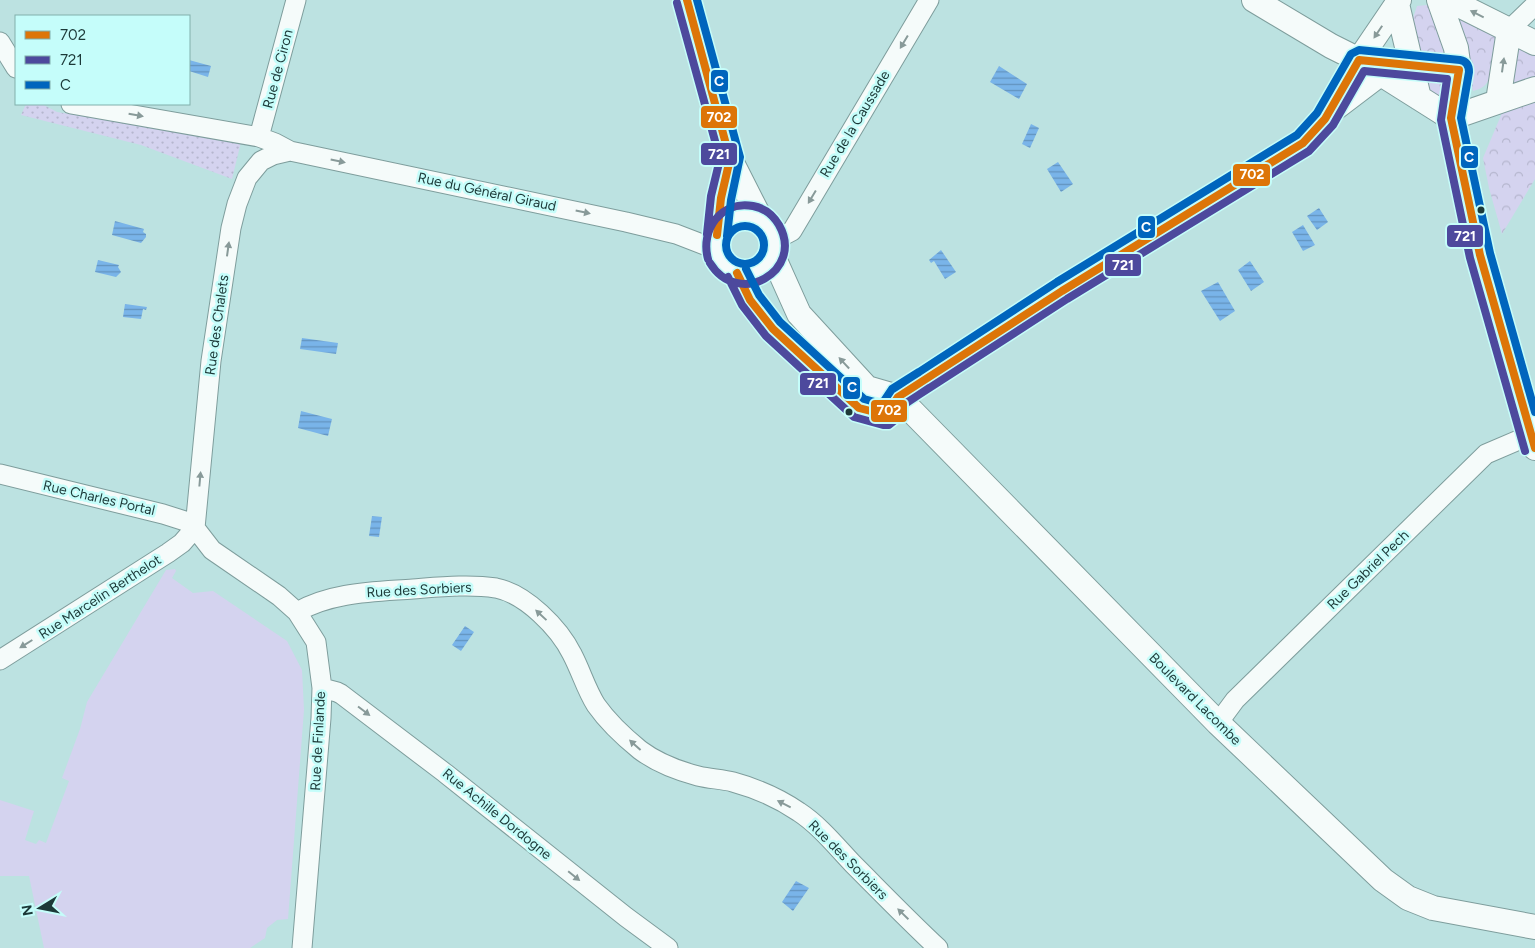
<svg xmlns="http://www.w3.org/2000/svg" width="1535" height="948" viewBox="0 0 1535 948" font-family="Figtree,sans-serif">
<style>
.grass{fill:url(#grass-dots)}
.park{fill:url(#park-crowns)}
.garden{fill:#d4d3ef}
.water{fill:url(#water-rules)}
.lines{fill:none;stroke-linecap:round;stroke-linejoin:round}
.minor-casing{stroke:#7e9d9c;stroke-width:21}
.major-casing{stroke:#7e9d9c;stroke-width:26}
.minor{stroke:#f5fbfa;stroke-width:19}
.major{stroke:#f5fbfa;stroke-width:24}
.bus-1-casing{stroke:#c5fdfa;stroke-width:11}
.bus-2-casing{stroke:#c5fdfa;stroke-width:11}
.bus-3-casing{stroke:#c5fdfa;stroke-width:11}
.bus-1{stroke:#dd7508;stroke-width:8}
.bus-2{stroke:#4d499d;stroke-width:8}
.bus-3{stroke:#0065bd;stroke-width:8}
.oneway{fill:#889a99}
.bus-dot{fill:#1c3938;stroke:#c5fdfa;stroke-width:2}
.labels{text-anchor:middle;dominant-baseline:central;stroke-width:5;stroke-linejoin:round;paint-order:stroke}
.street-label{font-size:14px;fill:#1c3938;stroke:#c5fdfa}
.line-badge{stroke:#c5fdfa;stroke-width:2}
.badge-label{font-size:14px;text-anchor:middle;font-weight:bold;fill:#fff}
</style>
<defs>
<pattern id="grass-dots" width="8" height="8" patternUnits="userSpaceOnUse" patternTransform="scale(1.25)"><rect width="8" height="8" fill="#d4d3ef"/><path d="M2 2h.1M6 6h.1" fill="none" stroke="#b5b6ce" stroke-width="1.8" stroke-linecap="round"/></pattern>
<pattern id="park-crowns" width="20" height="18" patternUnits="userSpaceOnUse" patternTransform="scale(1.25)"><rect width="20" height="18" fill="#d4d3ef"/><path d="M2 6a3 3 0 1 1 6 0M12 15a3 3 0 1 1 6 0" fill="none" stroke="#b5b6ce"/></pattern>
<pattern id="water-rules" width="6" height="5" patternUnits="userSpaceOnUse" patternTransform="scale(1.25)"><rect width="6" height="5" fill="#79b4e9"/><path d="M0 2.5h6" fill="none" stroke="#6293be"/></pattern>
</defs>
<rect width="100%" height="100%" fill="#bce2e1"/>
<path class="grass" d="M26,104H42L57,112L241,142L232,179L141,145L21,115Z"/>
<path class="park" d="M1427,5L1442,26L1448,53L1442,56L1416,50L1411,24L1417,6Z
M1454,14L1495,35C1496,49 1496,76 1484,86C1482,88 1477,90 1473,91L1464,49Z
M1518,40L1535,48V82L1520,86L1509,82Z
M1423,71L1451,82L1439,99L1433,97L1422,76Z
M1535,102V179L1502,234L1489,188L1483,158L1502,113Z"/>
<path class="garden" d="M175,569L176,571L172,578L193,593L213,591L287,641L302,670L304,710L288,919L277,920L267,928L265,938L250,948H44L29,876H0V800L34,811L25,840L36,844L39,840L46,843L69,781L62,778L80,729L87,702L166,570Z"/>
<path class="water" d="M189,60L211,66L208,77L189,71Z
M999,66L1027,84L1019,99L990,82Z
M1031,124L1039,128L1030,148L1022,144Z
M1058,162L1073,184L1061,192L1047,169Z
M1319,208L1328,222L1317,230L1307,216Z
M115,221L144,229L143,232L146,234V237L141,243L112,235Z
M1303,225L1315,245L1303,251L1292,232Z
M941,250L956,272L945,279L934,261L931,263L929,260Z
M98,260L119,265L118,267L121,272L116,277L95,272Z
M1250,261L1264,282L1251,291L1238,270Z
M1218,282L1235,311L1220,321L1201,291Z
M125,304L147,307L146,310L143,309L141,319L123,317Z
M302,338L338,343L336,354L300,349Z
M301,411L332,419L328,436L298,428Z
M372,516L382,517L379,537L369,536Z
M465,626L474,632L461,651L452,645Z
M796,881L809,888L793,911L782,902Z"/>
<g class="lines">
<g class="minor-casing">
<path id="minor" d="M1509,30L1535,5
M0,42L16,68
M71,104L259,137L275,143L290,151L626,222L676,234L715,249
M1329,111L1359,60
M259,137L296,0
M775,240L792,231L929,0
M898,397L1062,291L1303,143L1325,119L1383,75
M0,474L163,514L185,521L195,528L212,550L279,596L297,612L316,642L322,688L321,718L302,948
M195,528L211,361L231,228L237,204L247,178L261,161L273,155L290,151
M297,612C332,592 373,592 413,589C440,587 469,584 496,588C526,594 559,628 572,654C581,671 586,689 596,705C608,722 624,737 640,750C656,762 679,771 698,776C710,779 722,779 733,782C755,788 780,799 799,812C819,825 836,846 853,864C881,892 909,921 938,948
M0,660L168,553L182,543L195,528
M322,688L337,692L341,694L445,773L626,917L668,948
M1218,723L1235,700L1486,454L1535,433"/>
</g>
<g class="major-casing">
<path id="major" d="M687,0L730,159L760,218
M1254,0L1331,46L1359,60L1451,118
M1399,0L1397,4L1419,98
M1439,0L1456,48L1459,70L1451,118L1480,255L1535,448
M1449,0L1535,43
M1359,60L1397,4
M1396,64L1459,70
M1498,101L1509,30
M1451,118L1535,89
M715 245a30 30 0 1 1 60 0a30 30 0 1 1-60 0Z
M717,235L721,198L730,159
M773,256L799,314L867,388L898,397L1218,723L1383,880L1408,898L1433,908L1535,927
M737,273L750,300L773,329L859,408L886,415L898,397"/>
</g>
<use href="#minor" class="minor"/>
<use href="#major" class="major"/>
<g class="bus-1-casing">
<path id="bus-1" d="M687,0L730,159L721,198L717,235
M737,273L750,300L773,329L859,408L886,415L898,397L1062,291L1303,143L1325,119L1359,60L1459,70L1451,118L1480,255L1535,448"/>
</g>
<g class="bus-2-casing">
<path id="bus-2" d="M677,3L720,159L711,196L707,234
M708,259C700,230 721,200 753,206C765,208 773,215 779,225C805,271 738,309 710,263
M728,277L742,305L766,336L854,417L883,425H889L894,421L905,404L929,388
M903,405L1067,299L1309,151L1333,125L1364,71L1447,79L1441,120L1470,258L1525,451"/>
</g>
<g class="bus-3-casing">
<path id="bus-3" d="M697,0L740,157L731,200L727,236
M726 245a19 19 0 1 1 38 0a19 19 0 1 1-38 0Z
M746,269L759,295L780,322L864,399L882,404L892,389L919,372
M893,389L1057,282L1297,135L1317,113L1351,54L1359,50L1460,60C1466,61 1469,65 1469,72L1461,118L1490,253L1535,412"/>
</g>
<use href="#bus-1" class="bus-1"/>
<use href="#bus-2" class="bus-2"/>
<use href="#bus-3" class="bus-3"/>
</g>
<defs><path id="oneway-solid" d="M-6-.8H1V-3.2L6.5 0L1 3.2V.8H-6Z" transform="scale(1.25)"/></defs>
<g class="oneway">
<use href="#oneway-solid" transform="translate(1477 14) rotate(-153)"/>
<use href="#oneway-solid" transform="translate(1378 32) rotate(124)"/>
<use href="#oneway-solid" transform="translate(904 42) rotate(121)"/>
<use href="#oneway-solid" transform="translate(1503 65) rotate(-82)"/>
<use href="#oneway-solid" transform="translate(136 115) rotate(10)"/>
<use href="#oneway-solid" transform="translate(338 161) rotate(12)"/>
<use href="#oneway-solid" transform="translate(812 197) rotate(121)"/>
<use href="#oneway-solid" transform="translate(583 212) rotate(12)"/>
<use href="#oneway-solid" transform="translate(228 249) rotate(-82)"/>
<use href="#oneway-solid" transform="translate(844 363) rotate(-133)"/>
<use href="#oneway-solid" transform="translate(200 479) rotate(-85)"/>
<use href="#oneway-solid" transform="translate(541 615) rotate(-137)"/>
<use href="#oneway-solid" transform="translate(26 644) rotate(148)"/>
<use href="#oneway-solid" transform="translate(364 711) rotate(37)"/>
<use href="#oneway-solid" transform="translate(635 745) rotate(-138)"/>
<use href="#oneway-solid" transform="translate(784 804) rotate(-153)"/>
<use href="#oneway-solid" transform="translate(574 876) rotate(39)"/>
<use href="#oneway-solid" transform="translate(903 914) rotate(-136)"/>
</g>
<g class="bus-dot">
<circle cx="1481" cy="210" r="4.5"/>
<circle cx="849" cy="412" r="4.5"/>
</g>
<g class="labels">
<g class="street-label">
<text transform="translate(278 69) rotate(-75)">Rue de Ciron</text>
<text transform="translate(855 124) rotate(-59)">Rue de la Caussade</text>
<text transform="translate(487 192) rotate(12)">Rue du Général Giraud</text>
<text transform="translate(217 325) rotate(-82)">Rue des Chalets</text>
<text transform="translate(99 498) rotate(13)">Rue Charles Portal</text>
<text transform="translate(1368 570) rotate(-44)">Rue Gabriel Pech</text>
<text transform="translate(419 590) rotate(-3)">Rue des Sorbiers</text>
<text transform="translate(100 597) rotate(-33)">Rue Marcelin Berthelot</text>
<text transform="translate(1195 699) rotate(45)">Boulevard Lacombe</text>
<text transform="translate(318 741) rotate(-87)">Rue de Finlande</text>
<text transform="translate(497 814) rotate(39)">Rue Achille Dordogne</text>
<text transform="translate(848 860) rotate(45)">Rue des Sorbiers</text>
</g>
</g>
<g class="line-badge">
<rect x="710" y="69" width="19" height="24" rx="5" fill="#0065bd"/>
<rect x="700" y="105" width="38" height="24" rx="5" fill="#dd7508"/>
<rect x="700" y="142" width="38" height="24" rx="5" fill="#4d499d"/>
<rect x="1460" y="145" width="19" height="24" rx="5" fill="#0065bd"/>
<rect x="1232" y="163" width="39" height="24" rx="5" fill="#dd7508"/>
<rect x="1137" y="215" width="19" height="24" rx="5" fill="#0065bd"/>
<rect x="1446" y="224" width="38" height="24" rx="5" fill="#4d499d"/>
<rect x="1104" y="253" width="38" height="24" rx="5" fill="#4d499d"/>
<rect x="799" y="372" width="38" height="24" rx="5" fill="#4d499d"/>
<rect x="842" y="376" width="19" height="24" rx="5" fill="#0065bd"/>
<rect x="870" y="399" width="38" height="24" rx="5" fill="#dd7508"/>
</g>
<g class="badge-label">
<text x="719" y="86">C</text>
<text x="719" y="122">702</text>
<text x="719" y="159">721</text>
<text x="1469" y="162">C</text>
<text x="1252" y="179">702</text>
<text x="1146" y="232">C</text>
<text x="1465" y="241">721</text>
<text x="1123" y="270">721</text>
<text x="818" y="388">721</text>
<text x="852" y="392">C</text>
<text x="889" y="415">702</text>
</g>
<rect x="15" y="15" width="175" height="90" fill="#c5fdfa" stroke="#81afac"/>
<rect x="25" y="31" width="25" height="8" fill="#dd7508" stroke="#81afac"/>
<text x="60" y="40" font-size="15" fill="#1c3938">702</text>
<rect x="25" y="56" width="25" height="8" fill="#4d499d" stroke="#81afac"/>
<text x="60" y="65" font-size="15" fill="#1c3938">721</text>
<rect x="25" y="81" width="25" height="8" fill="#0065bd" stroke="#81afac"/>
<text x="60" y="90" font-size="15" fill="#1c3938">C</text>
<g transform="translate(40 908) rotate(260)" stroke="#c5fdfa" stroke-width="4" paint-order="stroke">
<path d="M0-4L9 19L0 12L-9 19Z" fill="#1c3938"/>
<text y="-8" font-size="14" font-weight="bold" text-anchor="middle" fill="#1c3938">N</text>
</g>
</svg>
